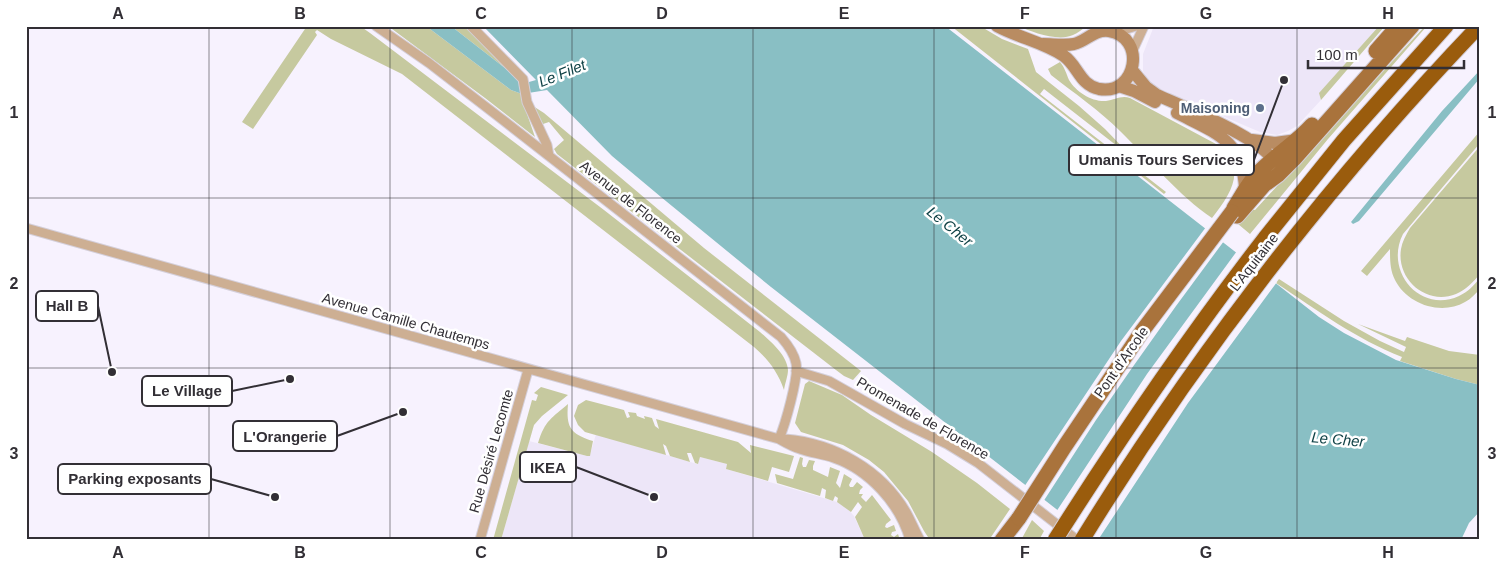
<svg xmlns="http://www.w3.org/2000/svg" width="1506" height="566" viewBox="0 0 1506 566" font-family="Helvetica,sans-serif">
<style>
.built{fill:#ede6f8}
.green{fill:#c6c99f}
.water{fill:#89bfc4}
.pier{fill:#f7f2fe}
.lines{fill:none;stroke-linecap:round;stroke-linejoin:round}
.street-casing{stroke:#d4cfda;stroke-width:11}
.secondary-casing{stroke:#d4cfda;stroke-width:14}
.primary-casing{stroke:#d4cfda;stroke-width:17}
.highway-casing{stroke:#d4cfda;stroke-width:17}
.street{stroke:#cdaf93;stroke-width:9}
.secondary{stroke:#b98c62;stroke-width:12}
.primary{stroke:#a9733c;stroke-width:15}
.highway{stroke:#9a5c0d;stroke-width:15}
.primary-bridge-casing{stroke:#d4cfda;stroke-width:17;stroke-linecap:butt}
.highway-bridge-casing{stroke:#d4cfda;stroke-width:17;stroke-linecap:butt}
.primary-bridge{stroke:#a9733c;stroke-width:15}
.highway-bridge{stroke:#9a5c0d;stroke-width:15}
.grid{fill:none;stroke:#322f35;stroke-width:1;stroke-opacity:0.55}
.service-dot{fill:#5c6f8a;stroke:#fff;stroke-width:2}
.labels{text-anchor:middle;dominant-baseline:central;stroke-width:5;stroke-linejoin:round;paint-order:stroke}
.service-label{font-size:14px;font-weight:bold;fill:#4e5e75;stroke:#fff;text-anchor:end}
.street-label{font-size:14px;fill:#322f35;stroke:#fff}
.water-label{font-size:15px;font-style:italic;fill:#104246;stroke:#fff}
.leader{fill:none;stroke:#322f35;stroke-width:2}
.callout-dot{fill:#322f35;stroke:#fff;stroke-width:2}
.callout{fill:#fff;stroke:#322f35;stroke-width:2}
.callout-label{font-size:15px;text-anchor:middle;font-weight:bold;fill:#322f35}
.neatline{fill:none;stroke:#322f35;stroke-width:2}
.grid-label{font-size:16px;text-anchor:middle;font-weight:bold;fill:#322f35}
</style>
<rect width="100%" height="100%" fill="#f7f2fe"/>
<path class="built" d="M1154,26H1379L1320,93L1321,100L1297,126L1288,131L1277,135L1260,132L1154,87L1148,81L1143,71V54Z
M596,434L697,464L700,457L727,464L726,469L837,502L847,508L854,516L865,540H501L529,441L587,456L590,455Z"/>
<path class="green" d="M307,26H360L370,33L604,210L760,332C771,342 787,355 788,370C788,376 785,383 784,390C778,372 768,359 754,347L402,74L331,39L317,30L315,32L317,35L253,129L242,122Z
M388,26H426L511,90L522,94L525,108L535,137L485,98Z
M451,26H465L515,76Z
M951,26H980L1002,39L1028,49L1036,72L1079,106L1105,129L1135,160L1044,89L1040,94L1166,192L1164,194Z
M1018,26H1087C1082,29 1078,33 1073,35C1058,42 1032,32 1018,26Z
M1379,26H1385L1321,100L1319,93Z
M1425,26H1427L1328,139L1250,234L1238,224L1250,209L1255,210Z
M1060,62C1065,68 1066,73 1069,80C1076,92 1092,102 1106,101C1115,100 1121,95 1130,98L1216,144C1249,167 1231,194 1212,218C1180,197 1148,158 1120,131C1099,110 1074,93 1051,75L1048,69Z
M533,106L544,113L704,248L861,371L853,380L844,376L836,370L557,154L554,149L564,140L549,122L543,124Z
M1480,131V143L1403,234C1384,271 1420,314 1459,296C1468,292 1474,285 1480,278V289C1475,294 1471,299 1465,302C1441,316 1407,304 1395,280C1390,270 1390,260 1390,249L1367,276L1361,271Z
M1480,146V274C1473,282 1466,290 1456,294C1427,306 1396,280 1401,249C1402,242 1406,235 1410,228Z
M1279,279L1344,321L1380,341L1404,352L1406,347L1358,324L1405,341L1407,337L1449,351L1480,355V385L1456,379L1400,361L1402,357C1356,339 1317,310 1276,283Z
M809,381L842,395L871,415L932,452L977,483L1010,509L989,540H930L924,531L908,501L884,472L869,460L843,445L801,432L795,423L805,384Z
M541,387L568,395L542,416L534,425L501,540H493L532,400L536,401L538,395L534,393Z
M586,400L624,410L627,418L630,417L628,412L636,413L637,416L645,419L644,416L652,418L655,426L659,429L656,419L738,442L751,453L750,445L794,456L789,472L772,467L768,481L726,469L727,464L700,457L698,464L695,463L691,453H687L690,462L670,456L666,446L663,444L666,455L585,432L578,425L574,416L578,405Z
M568,404C566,427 570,434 593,441L590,456H587L538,443C545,420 552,418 568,404Z
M800,457L803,458L802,464L803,467H806L809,460L815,461L813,466V470L828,477L830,467L840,471L836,483L840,488L844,474L852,479L849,485L850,487H853L857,482L863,487L860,490L859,494H863L861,497L866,502L872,495L891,520L886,524L885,527L887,528L894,525L896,531L892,532L891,535L894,537L898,534L900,540H865L855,517L862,507L858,502L851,512L837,502L838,498L835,496L833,501L825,498L826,490L822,488L820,496L777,483L775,474L793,479Z
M1032,520L1044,531L1039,540H1021Z"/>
<path class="water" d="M426,26H451L515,76L529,82L536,80L483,26H945L1319,317L1344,333L1396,360L1456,379L1480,385V511L1469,523L1461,540H1096L771,287L661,197L612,156L547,90L522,94L511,90Z
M1480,70V78L1359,221L1353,224L1351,222L1442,111Z"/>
<path class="pier" d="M1206,227L1224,241L1176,306L1132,368L1096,420L1043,502L1024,487L1121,341Z
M1237,251L1277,282L1188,403L1098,540H1092L1056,512L1147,374Z"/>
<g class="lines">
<g class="street-casing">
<path id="street" d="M376,26L429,63L499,117L781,337C788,345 794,353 796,363C799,377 785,425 779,439
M471,26L523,79L527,102L547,145L549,156
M1114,33L1136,26
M1132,52L1144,26
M26,228L779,439C786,443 793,447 800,449C811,453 823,454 834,458C869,470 900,504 910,540
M796,371L829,381L905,424L947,444L978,463L1077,540
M785,439C834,443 881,469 906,512C911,521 915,531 920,540
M480,540L528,370"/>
</g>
<g class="secondary-casing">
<path id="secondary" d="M997,26C1019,38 1043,42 1064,56C1078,66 1080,85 1099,89C1137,96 1147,37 1109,31C1094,29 1087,41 1074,44C1064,46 1053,44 1043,44
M1132,70L1146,87L1157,95C1179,105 1273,142 1275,166
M1119,86L1134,91L1155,102
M1177,113C1216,133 1243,140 1245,189
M1252,140L1275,143L1297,140"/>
</g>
<g class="primary-casing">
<path id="primary" d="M1376,51L1398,26
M1234,208C1241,197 1247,185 1256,175C1272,157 1295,144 1312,125
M1237,216L1264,185L1278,175L1294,159L1412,26
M1002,540L1019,518"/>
</g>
<g class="highway-casing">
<path id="highway" d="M1265,238L1344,140L1446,26
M1082,540C1196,355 1329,183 1479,26"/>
</g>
<use href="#street" class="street"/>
<use href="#secondary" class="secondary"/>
<use href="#primary" class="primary"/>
<use href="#highway" class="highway"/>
<g class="primary-bridge-casing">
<path id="primary-bridge" d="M1019,518L1065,446L1143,330L1232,212"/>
</g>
<g class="highway-bridge-casing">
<path id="highway-bridge" d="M1055,540C1121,436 1190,335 1265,238"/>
</g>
<use href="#primary-bridge" class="primary-bridge"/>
<use href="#highway-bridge" class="highway-bridge"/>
</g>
<path class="grid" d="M209,26V540M390,26V540M572,26V540M753,26V540M934,26V540M1116,26V540M1297,26V540M26,198H1480M26,368H1480"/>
<circle class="service-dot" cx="1260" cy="108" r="5"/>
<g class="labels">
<g class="service-label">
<text x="1250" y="108">Maisoning</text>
</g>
<g class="street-label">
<text transform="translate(631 202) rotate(38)">Avenue de Florence</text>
<text transform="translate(1254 262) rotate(-52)">L'Aquitaine</text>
<text transform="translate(406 321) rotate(16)">Avenue Camille Chautemps</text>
<text transform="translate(1121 362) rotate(-55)">Pont d'Arcole</text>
<text transform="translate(923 418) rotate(30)">Promenade de Florence</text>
<text transform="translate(491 451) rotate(-74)">Rue Désiré Lecomte</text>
</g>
<g class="water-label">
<text transform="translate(562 73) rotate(-22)">Le Filet</text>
<text transform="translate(950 226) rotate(39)">Le Cher</text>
<text transform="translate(1338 439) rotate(5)">Le Cher</text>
</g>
</g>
<path class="leader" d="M1284 80L1254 160M112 372L98 306M290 379L232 391M403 412L337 436M654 497L576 467M275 497L211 479"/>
<g class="callout-dot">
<circle cx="1284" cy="80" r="5"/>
<circle cx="112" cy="372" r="5"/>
<circle cx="290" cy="379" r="5"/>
<circle cx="403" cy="412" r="5"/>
<circle cx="654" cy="497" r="5"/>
<circle cx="275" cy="497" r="5"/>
</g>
<g class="callout">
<rect x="1069" y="145" width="185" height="30" rx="5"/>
<rect x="36" y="291" width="62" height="30" rx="5"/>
<rect x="142" y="376" width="90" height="30" rx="5"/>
<rect x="233" y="421" width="104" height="30" rx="5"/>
<rect x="520" y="452" width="56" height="30" rx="5"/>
<rect x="58" y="464" width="153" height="30" rx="5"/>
</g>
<g class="callout-label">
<text x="1161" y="165">Umanis Tours Services</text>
<text x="67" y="311">Hall B</text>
<text x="187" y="396">Le Village</text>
<text x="285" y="442">L'Orangerie</text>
<text x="548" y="473">IKEA</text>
<text x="135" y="484">Parking exposants</text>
</g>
<rect width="1506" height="566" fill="none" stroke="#ffffff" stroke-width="55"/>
<path d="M1308 60v8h156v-8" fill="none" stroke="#322f35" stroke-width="2.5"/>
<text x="1316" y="60" font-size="15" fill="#322f35" stroke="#ffffff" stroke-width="4" paint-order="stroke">100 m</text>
<rect x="28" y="28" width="1450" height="510" class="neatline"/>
<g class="grid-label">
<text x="118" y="19">A</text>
<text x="300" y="19">B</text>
<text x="481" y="19">C</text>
<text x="662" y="19">D</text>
<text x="844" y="19">E</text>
<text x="1025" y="19">F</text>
<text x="1206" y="19">G</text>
<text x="1388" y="19">H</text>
<text x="14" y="118">1</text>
<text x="1492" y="118">1</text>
<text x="14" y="289">2</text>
<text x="1492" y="289">2</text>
<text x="14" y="459">3</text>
<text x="1492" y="459">3</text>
<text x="118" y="558">A</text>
<text x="300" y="558">B</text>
<text x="481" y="558">C</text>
<text x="662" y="558">D</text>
<text x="844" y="558">E</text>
<text x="1025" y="558">F</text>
<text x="1206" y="558">G</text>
<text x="1388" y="558">H</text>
</g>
</svg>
